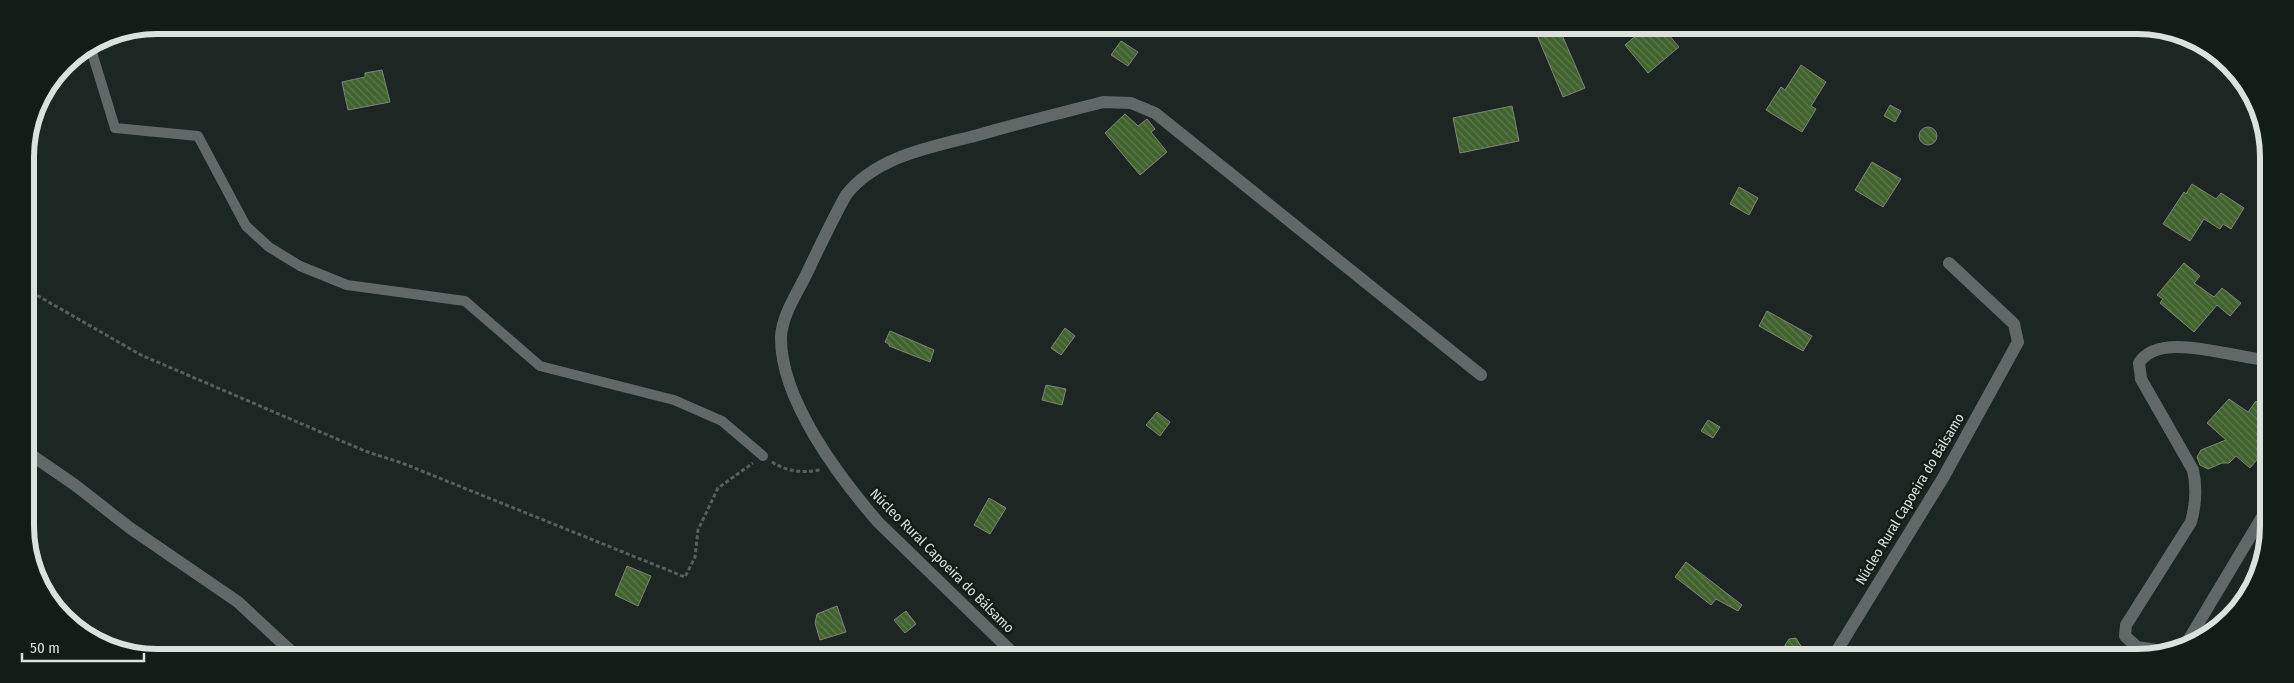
<svg xmlns="http://www.w3.org/2000/svg" width="2294" height="683" viewBox="0 0 2294 683" font-family="'Fira Sans Condensed',sans-serif">
<style>
.building{fill:url(#building-back-hatch);stroke:#7d847a}
.lines{fill:none;stroke-linecap:round;stroke-linejoin:round}
.path{stroke:#565f5b;stroke-width:3;stroke-dasharray:4 2.5;stroke-linecap:butt}
.service{stroke:#626868;stroke-width:10}
.minor{stroke:#626868;stroke-width:12}
.labels{text-anchor:middle;dominant-baseline:central;stroke-width:5;stroke-linejoin:round;paint-order:stroke}
.street-label{font-size:14px;fill:#dbe2de;stroke:#131d18}
.rim{fill:none;stroke:#dbe2de;stroke-width:6}
</style>
<defs>
<pattern id="building-back-hatch" width="6" height="6" patternUnits="userSpaceOnUse" patternTransform="scale(1.25)"><rect width="6" height="6" fill="#41632d"/><path d="M-1 5l2 2M0 0l6 6M5-1l2 2" fill="none" stroke="#5c794b"/></pattern>
</defs>
<rect width="100%" height="100%" fill="#1c2622"/>
<path class="building" d="M1534,28H1559L1585,88L1563,97Z
M1645,28H1663L1679,47L1648,73L1625,45Z
M1121,41L1138,52L1128,66L1111,55Z
M1801,65L1826,82L1811,106L1816,109L1802,132L1766,110L1781,87L1785,90Z
M382,70L390,102L348,110L342,82L365,77V73Z
M1890,105L1901,111L1895,122L1884,116Z
M1512,106L1519,141L1460,153L1453,118Z
M1125,114L1138,126L1147,119L1155,129L1151,132L1167,152L1140,175L1105,133Z
M1919 136a9 9 0 1 1 18 0a9 9 0 1 1-18 0Z
M1872,162L1901,179L1883,207L1855,190Z
M2192,184L2216,199L2221,193L2244,208L2231,229L2223,224L2220,229L2204,219L2190,241L2163,224L2184,192L2186,194Z
M1739,187L1758,198L1749,215L1730,204Z
M2184,263L2200,276L2194,283L2214,297L2222,288L2241,303L2230,316L2217,305L2194,332L2160,303L2163,299L2157,295Z
M1767,311L1812,336L1803,351L1759,326Z
M1065,328L1075,336L1061,355L1051,348Z
M890,331L934,350L930,362L889,346V344L885,342Z
M1046,385L1066,389L1062,405L1042,400Z
M2229,399L2248,412L2256,401L2265,409V450L2250,468L2236,456L2229,463H2222L2208,469L2200,465L2197,457L2201,450L2226,440L2207,423Z
M1157,412L1170,422L1160,436L1146,425Z
M1708,420L1720,427L1713,438L1701,431Z
M989,498L1006,508L990,534L974,525Z
M1686,562L1742,605L1738,611L1716,599L1711,605L1675,577Z
M627,566L651,576L638,606L615,595Z
M837,606L846,632L820,640L815,623L817,614Z
M906,611L916,624L905,633L894,620Z
M1796,638L1804,651L1782,650L1789,639Z"/>
<g class="lines">
<path class="path" d="M26,289L141,355L365,451L402,463L685,577L695,557L698,530L718,488L753,463
M772,462C788,472 802,473 820,470"/>
<path class="service" d="M90,46L115,128L198,136L246,226L269,247L300,266L347,285L465,301L540,366L674,400L722,421L763,456"/>
<path class="minor" d="M27,452L75,485L130,528L238,602L294,654
M2183,649L2265,512
M2169,652L2137,647L2125,636L2126,625L2191,522C2196,504 2197,488 2193,470L2141,379L2139,363C2158,331 2227,356 2259,359L2266,355
M1015,655L878,522C839,477 780,399 781,337C782,316 796,295 805,277C818,250 831,222 846,195C876,156 932,147 978,135C1019,123 1061,113 1103,102L1131,103L1155,113L1481,375
M1833,657L1943,478L2018,342L2014,324L1949,263"/>
</g>
<g class="labels">
<g class="street-label">
<text transform="translate(1910 499) rotate(-59)">Núcleo Rural Capoeira do Bálsamo</text>
<text transform="translate(942 561) rotate(45)">Núcleo Rural Capoeira do Bálsamo</text>
</g>
</g>
<path d="M0 0H2294V683H0ZM157 34H2137A123 123 0 0 1 2260 157V526A123 123 0 0 1 2137 649H157A123 123 0 0 1 34 526V157A123 123 0 0 1 157 34Z" fill="#131d18" fill-rule="evenodd"/>
<path class="rim" d="M157 34H2137A123 123 0 0 1 2260 157V526A123 123 0 0 1 2137 649H157A123 123 0 0 1 34 526V157A123 123 0 0 1 157 34Z"/>
<path d="M22 653v8h122v-8" fill="none" stroke="#dbe2de" stroke-width="2.5"/>
<text x="30" y="653" font-size="15" fill="#dbe2de" stroke="#131d18" stroke-width="4" paint-order="stroke">50 m</text>
</svg>
